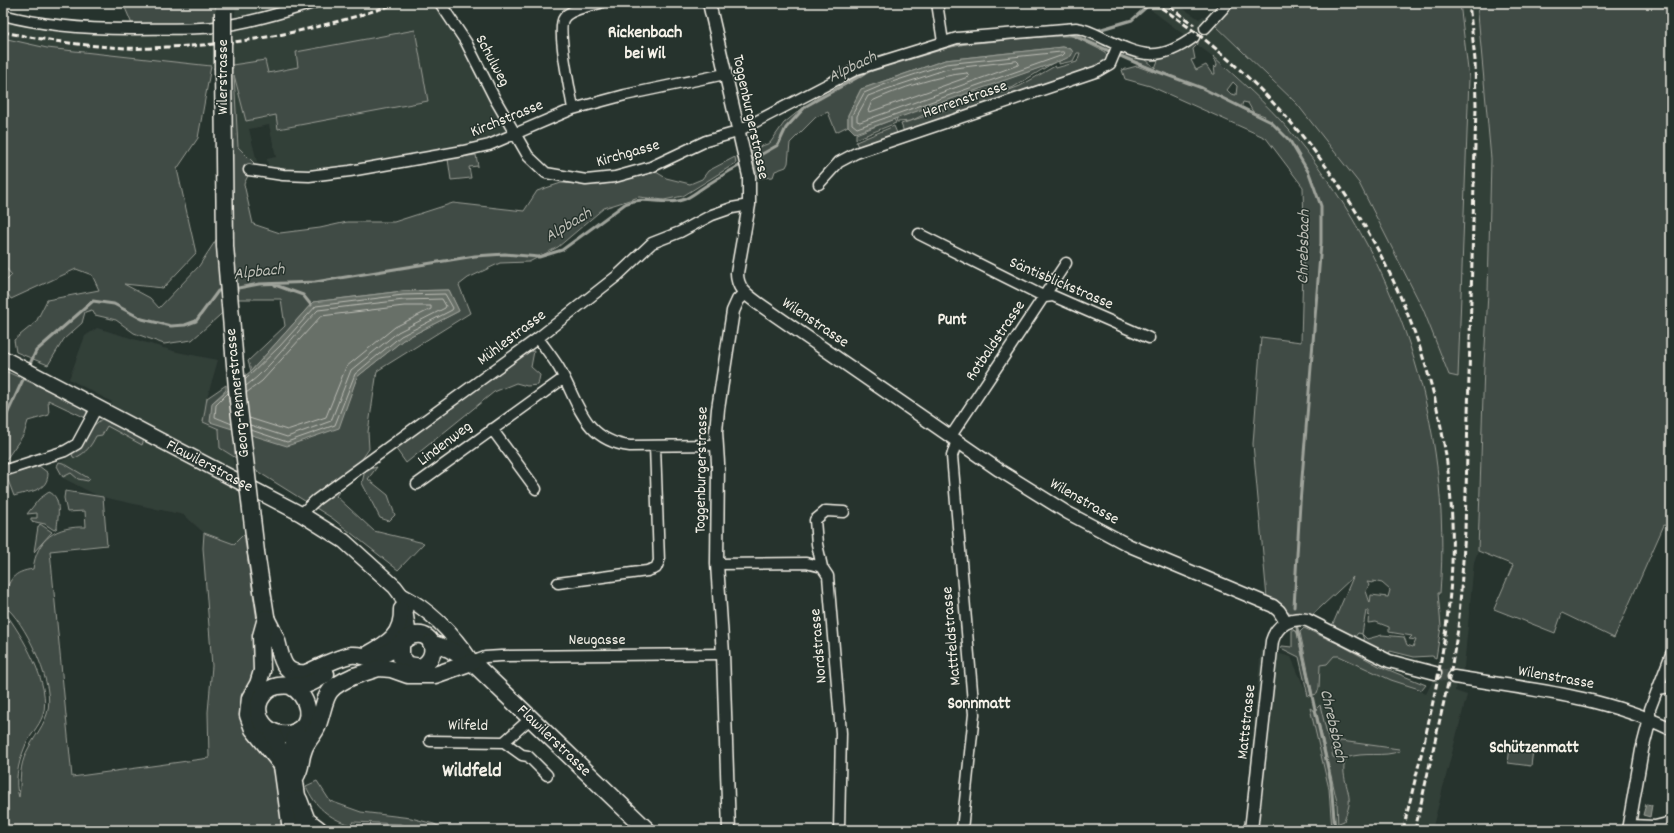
<svg xmlns="http://www.w3.org/2000/svg" width="1674" height="833" viewBox="0 0 1674 833" font-family="Dekko,sans-serif">
<style>
.built{fill:#333f39}
.green{fill:#414b45;stroke:#9a9e96;fill-rule:evenodd}
.water{fill:#676f68;stroke:#9fa39b}
.lines{fill:none;stroke-linecap:round;stroke-linejoin:round}
.shore{stroke:#bcbdb5;stroke-width:1}
.stream{stroke:#9fa39b;stroke-width:3}
.tertiary-tunnel{stroke:#455049;stroke-width:12;stroke-dasharray:12 6;stroke-linecap:butt}
.minor-casing{stroke:#f4f1e8;stroke-width:13}
.tertiary-casing{stroke:#f4f1e8;stroke-width:15}
.secondary-casing{stroke:#f4f1e8;stroke-width:17}
.primary-casing{stroke:#f4f1e8;stroke-width:19}
.trunk-casing{stroke:#f4f1e8;stroke-width:19}
.motorway-casing{stroke:#f4f1e8;stroke-width:21}
.minor{stroke:#26332d;stroke-width:10}
.tertiary{stroke:#26332d;stroke-width:12}
.secondary{stroke:#26332d;stroke-width:14}
.primary{stroke:#26332d;stroke-width:16}
.trunk{stroke:#26332d;stroke-width:16}
.motorway{stroke:#26332d;stroke-width:18}
.rail{stroke:#f4f1e8;stroke-width:3;stroke-dasharray:6 3;stroke-linecap:butt}
.primary-bridge-casing{stroke:#f4f1e8;stroke-width:19;stroke-linecap:butt}
.primary-bridge{stroke:#26332d;stroke-width:16}
.labels{text-anchor:middle;dominant-baseline:central;stroke-width:3;stroke-linejoin:round;paint-order:stroke}
.street-label{font-size:16px;fill:#f4f1e8;stroke:#26332d}
.water-label{font-size:17px;font-style:italic;fill:#bcbdb5;stroke:#26332d}
.neighbourhood-label{font-size:17px;font-weight:bold;fill:#f4f1e8;stroke:#26332d}
.quarter-label{font-size:18px;font-weight:bold;fill:#f4f1e8;stroke:#26332d}
.district-label{font-size:20px;font-weight:bold;fill:#f4f1e8;stroke:#26332d}
</style>
<rect width="100%" height="100%" fill="#26332d"/>
<filter id="ink" filterUnits="userSpaceOnUse"><feTurbulence type="fractalNoise" baseFrequency=".025" numOctaves="2"/><feDisplacementMap in="SourceGraphic" scale="8" xChannelSelector="R" yChannelSelector="G"/><feConvolveMatrix kernelMatrix="1 2 1 2 8 2 1 2 1" color-interpolation-filters="sRGB"/></filter>
<g filter="url(#ink)">
<path class="built" d="M236,3H449L438,7L467,50L484,88L500,114L507,133L494,139L478,142L347,165V168L326,172H269L267,159L276,157L269,125L249,129L257,162L231,161L230,65L211,66L47,48L3,38V19L11,21L234,27Z
M1142,3H1175L1199,19L1203,16L1207,18L1297,104L1359,183L1423,309L1449,375L1458,376L1469,78L1460,3H1477L1491,159L1488,293L1484,365L1478,551L1474,562L1464,667L1461,672L1455,673L1437,670L1443,627L1437,625L1442,569L1440,487L1431,429L1418,371L1403,323L1382,275L1348,211L1307,153L1271,112L1228,68Z
M97,328L177,352L218,360L207,398L203,422L219,429L220,448L233,456L244,534L234,544L204,533L184,515L98,496L61,477L58,463L72,456L112,402L69,379L85,336Z
M1261,649L1291,657L1308,696L1317,694L1320,665L1335,654L1426,694L1434,678L1456,682L1455,691L1467,695L1432,830H1244Z"/>
<path class="green" d="M123,3H216L215,27L134,29Z
M1234,3H1460L1469,78L1458,377L1449,375L1423,309L1359,183L1297,104L1214,24Z
M1477,3H1671V528L1664,525L1614,638L1562,613L1555,633L1494,609L1513,565L1478,551L1484,365L1488,293L1491,159Z
M415,30L428,101L278,129L276,115L246,121L234,75L238,147L254,163L244,184L253,224L280,233L320,228L347,222H394L453,203L524,211L537,191L561,183L600,185L656,172L666,178L690,184L702,179L708,171L735,157L736,163L683,196L664,200L639,197L604,208L558,247L529,262L500,263L468,278L459,285L470,313L377,371L368,432L369,449L336,496L374,531L424,543L398,570L332,518L220,448L219,429L203,422L207,398L226,385V390L212,403L338,428L357,377L403,340L459,311L449,290L403,291L313,302L251,371L248,361L285,326L281,299H238L192,340L164,344L134,333L116,320L95,315L92,310L85,312L82,323L64,339L48,365L16,352L14,340L36,322L47,300L99,290L92,275L76,269L11,299L3,287V284L12,275L3,265V38L47,48L211,66L198,138L177,169L196,253L163,288L124,284L150,298L159,308L199,266L233,214L231,65L233,68L232,65L265,60L268,73L298,67L296,52Z
M1074,35L1092,38L1112,46L1113,52Z
M1054,36H1073L1105,52L1108,59L1104,64L904,132L901,124L944,110L973,96L1004,92L1020,86L1055,66L1056,68L1077,62L1080,53H1077L1073,61L1059,64V61L1065,59L1071,49L1063,47L945,60L861,89L848,115V126L836,132L828,112L816,117L790,143L788,163L786,167L775,171L773,177L758,178L751,150L770,143L784,123L804,107L827,91L858,75L860,78L869,72L947,48L970,43Z
M1198,39V44L1193,49L1195,59L1191,60L1196,70L1206,65L1212,74H1215L1214,66L1216,68L1217,64L1213,56C1239,80 1266,103 1289,130C1398,257 1453,427 1440,593H1438L1441,627L1436,658L1432,656L1414,657L1390,651L1388,657L1366,646L1362,634L1358,633L1354,638L1332,626L1353,577L1307,620L1300,619L1267,598L1253,444L1261,337L1301,342L1304,228L1303,187L1266,138L1150,86L1125,79L1122,70L1137,66L1153,72L1155,69L1117,54L1121,51L1143,57L1155,68L1159,58ZM1233,82L1237,86L1236,95L1231,94L1227,90ZM1243,102L1248,103L1253,112L1265,116L1264,118L1241,108ZM1373,581L1382,583L1390,590L1388,597L1371,595L1370,603L1366,591L1369,585L1367,582L1373,583ZM1366,611H1369L1368,623L1376,622L1389,627V632L1412,636L1409,639L1416,640L1413,647L1407,645L1404,637L1382,635L1367,639L1362,634Z
M1053,63L1012,88L975,92L944,109L931,111L911,121L897,122L896,118Z
M894,119L896,123L856,139V134Z
M894,126L897,133L858,147L856,142Z
M476,155L478,166L469,167L471,178L451,180L448,159Z
M534,351L531,367L540,375L538,385L527,386L516,383L494,392L406,463L396,449L524,352Z
M3,370L47,390L46,387L85,406L87,412L86,418L48,400L49,415L28,421L24,434L3,464V399L6,388Z
M103,418L110,419L109,423L145,437L142,445L107,426L102,435L96,436C91,446 86,453 75,458L73,457L72,454L82,445L93,426Z
M59,462L63,463L90,479L88,481L78,479L71,473L63,477L57,466Z
M39,466L48,473C48,492 29,491 14,496L6,475Z
M377,467L368,479L388,495L395,515L389,521L380,518L362,483L365,470Z
M65,491L103,497L107,545L50,551L72,777L209,758L208,712L212,666L203,548L204,533L234,544L244,534L257,621L265,750L276,777L286,830H3V611L8,607L4,599C9,579 13,572 33,569C37,538 56,526 86,527L85,511L67,512L64,498ZM9,610C28,629 56,687 47,714C42,730 29,743 24,758C19,771 21,785 19,797C14,783 18,764 24,749C28,737 39,727 43,715C52,685 22,635 4,611Z
M49,492C62,497 58,516 57,528L54,530L45,524L31,521V518H37V513L27,514L39,499Z
M40,524L52,532L34,552L38,527Z
M1304,628L1339,644L1379,666L1426,685L1422,690L1391,680L1339,656H1334L1327,664L1320,665L1319,688L1317,694L1313,695L1300,632Z
M1292,629L1297,632L1311,695L1308,696L1299,657L1281,648L1282,646L1292,647Z
M1320,705L1329,742L1335,743L1341,741L1399,749L1400,751C1383,758 1365,751 1346,758C1339,775 1351,789 1349,805C1348,811 1345,816 1344,821L1339,823L1340,828L1343,830H1338L1337,802L1316,709ZM1335,744L1338,747L1340,760L1333,757L1331,749Z
M1310,708L1315,711C1324,750 1334,790 1335,830H1332L1329,789Z
M1510,747L1533,750L1531,766L1508,763Z
M317,781L330,801L361,812L411,818L434,824L446,830H416L400,824L353,822L350,825C329,818 315,807 306,786Z"/>
<path class="water" d="M1063,47L1071,49L1073,52L1071,56L1065,59L855,133L848,126V115L861,89L945,60Z
M449,290L459,311L403,340L357,377L339,428L287,446L210,422L212,403L251,371L313,302L403,291Z
M1646,804L1652,805L1650,817L1643,815Z"/>
<g class="lines">
<path class="shore" d="M1063,52L1065,53L1063,55L857,128L852,124V115L864,93L883,85L946,64Z
M1017,61L1019,63L1018,65L860,122L857,121V116L868,96L884,90L947,69Z
M967,73L969,75L968,77L870,112L868,111L872,101C901,88 935,76 967,73Z
M245,380L280,346L316,306L403,295L445,294L453,308L452,310L401,336L355,374L335,425L287,442L251,430
M246,386C274,365 293,335 318,310L404,300L442,299L446,306L445,308L398,332L351,370L331,421L287,437L250,425
M228,393L216,405L215,417L232,424
M246,393L262,381L321,316L404,306H431V309L395,327L346,367L326,417L287,430L249,418"/>
<path class="stream" d="M1095,31L1132,20L1151,3
M1070,34L1148,68L1202,88L1271,122L1290,141L1309,173L1321,206V243L1300,503L1294,607
M910,58L956,44L1006,39
M748,162L778,145L786,128L806,106L869,71L895,62
M275,285L303,295L311,305
M233,289L259,284L315,282L475,256L505,254L539,257L562,250L625,204C644,195 663,206 682,200C689,198 695,193 701,189C715,180 728,171 743,164
M29,366L36,351L93,301L114,304L142,319L171,326L185,325L196,321L218,291L224,290
M3,423L26,373
M1297,628L1331,782L1335,830"/>
<path class="tertiary-tunnel" d="M1435,673L1454,677"/>
<g class="minor-casing">
<path id="minor" d="M440,3L466,42L495,99L528,156L546,173L586,180L615,177L651,167L706,141L734,133L857,69L957,38L1076,28C1086,29 1095,34 1105,39C1141,56 1159,63 1194,37
M937,3L943,42
M3,15C44,26 87,29 130,29C158,28 187,30 215,27C248,23 281,13 313,3
M1205,28L1228,3
M573,109C571,94 556,28 564,18C570,9 590,6 600,3
M249,170L283,175L309,176L350,171L463,151L489,145L573,109L625,95L725,74
M819,184L839,162L856,153L1098,71L1110,64L1118,45
M919,234L1045,297L1053,296L1149,338
M538,338C545,348 553,358 559,368C579,403 583,440 630,446L717,445
M492,429L536,489
M951,436L1066,263
M957,440L952,456L974,714L962,830
M3,471L65,451L77,444L97,407
M417,484L564,378
M301,514L316,500L538,338L617,276L652,243L680,232L712,215L732,208L749,205
M717,564L806,563L822,567L828,576L841,733L839,830
M822,567L817,544L815,520L826,511L844,512
M558,583L647,571L656,568L659,561L655,446
M472,662L485,657L501,656L723,654
M1658,689L1671,687
M1650,719V709L1671,654
M430,741L504,742L531,718
M504,742L522,755L528,756L547,775
M1629,825L1655,826L1671,822"/>
</g>
<g class="tertiary-casing">
<path id="tertiary" d="M709,3L749,176V205L737,273C737,289 747,295 759,304L999,470L1068,513L1130,546L1273,606L1279,611L1286,622
M1454,677C1528,689 1603,696 1671,729
M729,830L723,654L717,564L718,463L716,432L718,409L733,311L738,300L745,293
M1251,830L1272,641C1277,624 1291,617 1307,620L1389,661L1435,673
M1628,830L1642,750L1650,719"/>
</g>
<g class="secondary-casing">
<g id="secondary">
<path id="s1" d="M3,358L301,514L344,541L395,587L401,595L404,603L409,636"/>
<path d="M401,595C429,609 454,635 472,662"/>
<path d="M363,656C385,644 402,637 401,609"/>
</g>
</g>
<g class="primary-casing">
<g id="primary">
<path d="M223,69L225,246L238,400"/>
<path d="M256,552L268,629"/>
<path d="M266,618C270,626 274,633 277,641C282,659 282,675 306,673C320,667 336,658 351,655C359,654 368,658 376,657C380,656 386,653 390,651C399,647 405,636 415,635C435,632 439,658 421,667L409,665L401,658V644"/>
<path d="M266,618L261,636L262,671L258,684L250,698L248,715L253,729L281,764"/>
<path id="s2" d="M431,643L449,649L472,662L647,830"/>
<path d="M354,676L379,668L391,669L408,675H435L472,662"/>
<path d="M290,686C308,694 316,722 295,732C270,743 245,712 266,692C277,681 291,688 304,685C312,684 319,678 326,674"/>
</g>
</g>
<g class="trunk-casing">
<path id="trunk" d="M297,731L292,751V762L302,830
M272,732L280,751L291,830
M295,778C303,765 299,761 304,749C307,740 315,734 318,725C328,695 322,690 354,676"/>
</g>
<g class="motorway-casing">
<path id="motorway" d="M298,800L306,821L318,830"/>
</g>
<use href="#minor" class="minor"/>
<use href="#tertiary" class="tertiary"/>
<use href="#secondary" class="secondary"/>
<use href="#primary" class="primary"/>
<use href="#trunk" class="trunk"/>
<use href="#motorway" class="motorway"/>
<path class="rail" d="M1154,3C1338,122 1460,341 1452,563C1448,653 1424,742 1403,830
M1170,7L1194,25
M3,32C44,40 84,46 126,48C139,49 153,48 166,47C246,45 322,29 398,3
M1415,830L1451,670L1458,629L1461,590L1465,531L1476,106L1475,60L1469,3"/>
<g class="primary-bridge-casing">
<path id="primary-bridge" d="M223,69V12
M238,400L256,552"/>
</g>
<use href="#primary-bridge" class="primary-bridge"/>
</g>
</g>
<g class="labels">
<g class="street-label">
<text transform="translate(492 61) rotate(62)">Schulweg</text>
<text transform="translate(223 77) rotate(-90)">Wilerstrasse</text>
<text transform="translate(965 100) rotate(-19)">Herrenstrasse</text>
<text transform="translate(750 117) rotate(78)">Toggenburgerstrasse</text>
<text transform="translate(507 119) rotate(-22)">Kirchstrasse</text>
<text transform="translate(628 154) rotate(-16)">Kirchgasse</text>
<text transform="translate(1061 284) rotate(23)">Säntisblickstrasse</text>
<text transform="translate(815 323) rotate(34)">Wilenstrasse</text>
<text transform="translate(512 338) rotate(-37)">Mühlestrasse</text>
<text transform="translate(996 341) rotate(-56)">Rotbaldstrasse</text>
<text transform="translate(238 393) rotate(-96)">Georg-Rennerstrasse</text>
<text transform="translate(445 444) rotate(-37)">Lindenweg</text>
<text stroke="none"><textPath href="#s1" startOffset="233">Flawilerstrasse</textPath></text>
<text transform="translate(702 470) rotate(-89)">Toggenburgerstrasse</text>
<text transform="translate(1084 502) rotate(30)">Wilenstrasse</text>
<text transform="translate(952 636) rotate(-95)">Mattfeldstrasse</text>
<text x="597" y="640">Neugasse</text>
<text transform="translate(819 646) rotate(-95)">Nordstrasse</text>
<text transform="translate(1556 678) rotate(10)">Wilenstrasse</text>
<text transform="translate(1247 722) rotate(-84)">Mattstrasse</text>
<text transform="translate(468 726) rotate(1)">Wilfeld</text>
<text stroke="none"><textPath href="#s2" startOffset="159">Flawilerstrasse</textPath></text>
</g>
<g class="water-label">
<text transform="translate(853 68) rotate(-26)">Alpbach</text>
<text transform="translate(569 226) rotate(-31)">Alpbach</text>
<text transform="translate(1305 247) rotate(-89)">Chrebsbach</text>
<text transform="translate(259 273) rotate(-6)">Alpbach</text>
<text transform="translate(1332 726) rotate(77)">Chrebsbach</text>
</g>
<g class="neighbourhood-label">
<text x="952" y="321">Punt</text>
<text x="979" y="705">Sonnmatt</text>
<text x="1534" y="749">Schützenmatt</text>
</g>
<g class="quarter-label">
<text x="645" y="33">Rickenbach<tspan x="645" dy="21">bei Wil</tspan></text>
</g>
<g class="district-label">
<text x="472" y="772">Wildfeld</text>
</g>
</g>
<rect width="1674" height="833" fill="none" stroke="#26332d" stroke-width="16"/>
<rect x="8" y="8" width="1658" height="817" fill="none" stroke="#f4f1e8" stroke-width="1.5" filter="url(#ink)"/>
</svg>
